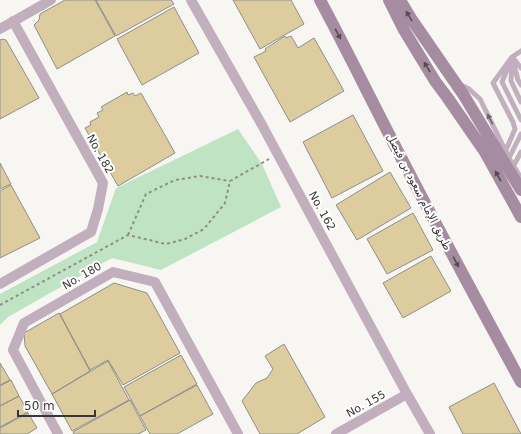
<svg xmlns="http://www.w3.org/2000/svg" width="521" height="434" viewBox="0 0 521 434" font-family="'DejaVu Sans',Cairo,sans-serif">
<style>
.green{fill:#c0e4c3}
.building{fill:#ddcc9e;stroke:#8f8e8b}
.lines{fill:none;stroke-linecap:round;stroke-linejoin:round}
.path{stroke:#8f8d8b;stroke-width:2;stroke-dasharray:3 3;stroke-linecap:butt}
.lane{stroke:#c1afbd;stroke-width:5}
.street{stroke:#c1afbd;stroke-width:10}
.secondary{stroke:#a68ca1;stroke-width:12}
.oneway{fill:#544c51}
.oneway2{fill:#6f676c}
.labels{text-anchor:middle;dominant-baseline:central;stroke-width:4;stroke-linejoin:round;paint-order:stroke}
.street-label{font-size:11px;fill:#383736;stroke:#fff}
</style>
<rect width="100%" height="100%" fill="#f8f6f3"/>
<path class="green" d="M238,129L262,164L281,207L161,270L112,258L8,317L0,325V294L97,242L116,188Z"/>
<path class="building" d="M65,0H95L115,36L57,69L34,25L39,20L40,14Z
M96,0H171L174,4L116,36Z
M233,0H291L304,24L260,49Z
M174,7L199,53L142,85L117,39Z
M285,36L286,38L291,36L298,48L314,38L344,91L290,122L254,57L266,51L265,49Z
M2,39L6,40L39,98L0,119V40Z
M127,92L128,95L133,93L135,96L141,93L175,153L118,186L85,128L91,125L90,122L99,117L97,113L103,110L101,107Z
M353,115L383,171L332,198L303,142Z
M0,163L11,184L0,189Z
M390,172L411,208L357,240L336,205Z
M11,185L40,238L0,258V191Z
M413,213L433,250L387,274L367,239Z
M431,256L451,291L403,318L383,283Z
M114,283L147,293L180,353L123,385L108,360L90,370L60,314Z
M59,313L90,371L52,394L25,346L24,333Z
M284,344L325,417L297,434H260L242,401L256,383L267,378L273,369L265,356Z
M181,355L197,384L140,416L124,387Z
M108,361L129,400L72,431L52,394Z
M0,363L10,380L0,385Z
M11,380L19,396L0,406V386Z
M494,383L521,434H463L449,407Z
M197,385L213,414L177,434H150L140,416Z
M19,396L28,412L0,427V406Z
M130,400L146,430L138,434H74L73,432Z
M28,413L37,428L27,434H0V428Z"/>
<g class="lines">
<path class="path" d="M128,235L146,194L175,180L200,176L230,181
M0,305L128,235L166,244L185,239L204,229L225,203L230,181L269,159"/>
<path class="lane" d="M514,59L521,68
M512,61L511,81L521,102
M513,61L518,80L521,85
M509,65L502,82L521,120
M461,85L469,89L480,99L509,158L521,178
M506,150L515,129L513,122L493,83L512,57L521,51
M509,158L521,134
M514,165L521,152"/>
<path class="street" d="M191,0L262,125L407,394L430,434
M0,29L51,0
M0,284L91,232L98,209L103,183L13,21
M58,434L13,350L24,323L113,272L155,282L238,434
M336,434L407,394"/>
<path class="secondary" d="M320,0C349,54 376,110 405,165C443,238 482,310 521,382
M389,0L404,30L435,81L447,97L485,152L521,217
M400,0L412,20L463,94L521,190"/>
</g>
<defs><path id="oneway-solid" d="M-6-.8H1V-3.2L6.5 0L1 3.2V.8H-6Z"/></defs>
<g class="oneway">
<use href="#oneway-solid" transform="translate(409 16) rotate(-121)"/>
<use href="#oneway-solid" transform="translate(338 34) rotate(61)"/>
<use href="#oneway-solid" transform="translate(427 67) rotate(-121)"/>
<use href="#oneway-solid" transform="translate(498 176) rotate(-119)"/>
<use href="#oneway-solid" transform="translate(456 262) rotate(62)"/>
</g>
<use class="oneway2" href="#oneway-solid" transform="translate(490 119) rotate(-117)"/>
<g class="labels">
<g class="street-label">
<text transform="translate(100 154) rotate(61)">No. 182</text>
<text transform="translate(419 192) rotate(63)">طريق الإمام سعود بن فيصل</text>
<text transform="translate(322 211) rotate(61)">No. 162</text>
<text transform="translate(82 276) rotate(-30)">No. 180</text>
<text transform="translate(366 404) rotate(-29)">No. 155</text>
</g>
</g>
<path d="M18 410v6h77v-6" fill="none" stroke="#383736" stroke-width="2"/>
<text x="24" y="410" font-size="12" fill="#383736" stroke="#ffffff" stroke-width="3" paint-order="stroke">50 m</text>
</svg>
